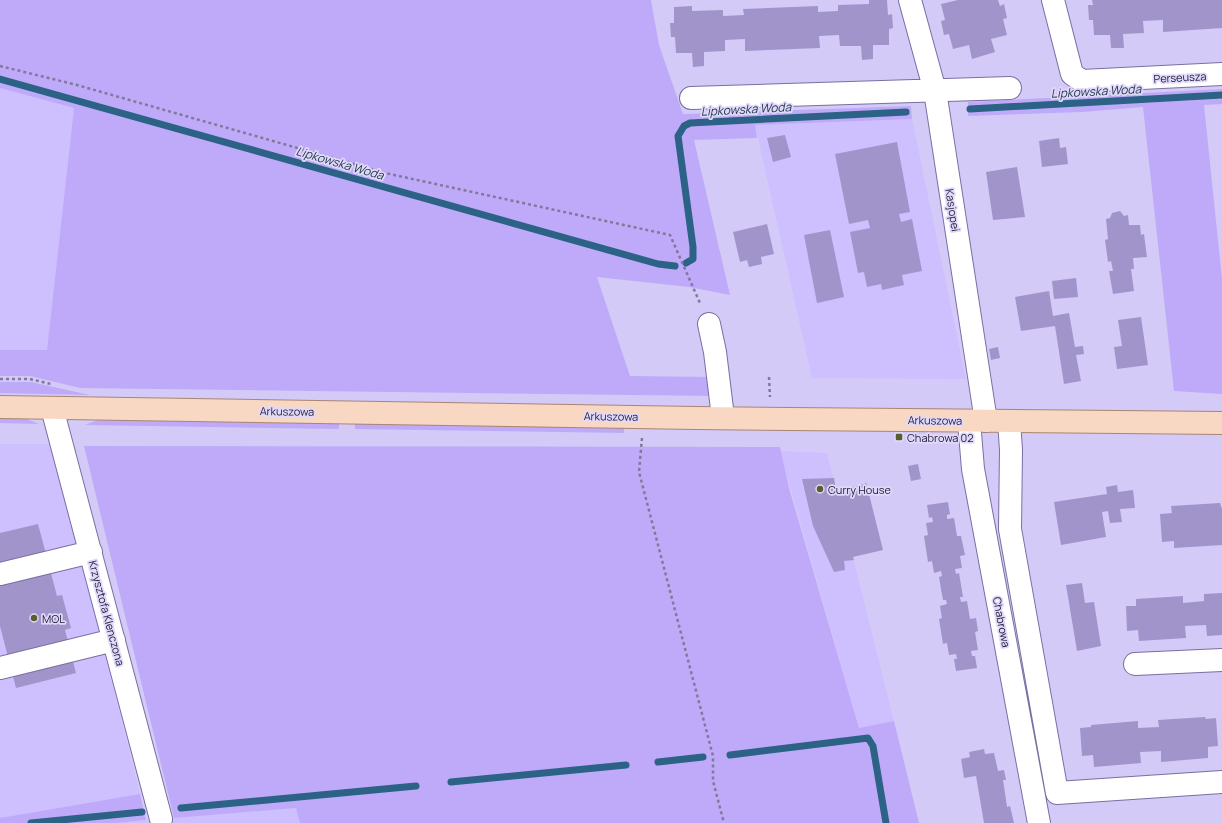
<svg xmlns="http://www.w3.org/2000/svg" width="1222" height="823" viewBox="0 0 1222 823" font-family="Manrope,sans-serif">
<style>
.built{fill:#cebfff}
.green{fill:#beaaf9}
.lines{fill:none;stroke-linecap:round;stroke-linejoin:round}
.stream{stroke:#2b6286;stroke-width:7}
.building{fill:#a194ca}
.minor-casing{stroke:#7b6ea2;stroke-width:24}
.major-casing{stroke:#a98574;stroke-width:24}
.path{stroke:#81799c;stroke-width:2.5;stroke-dasharray:3 3;stroke-linecap:butt}
.minor{stroke:#fff;stroke-width:22}
.major{stroke:#f8d8c2;stroke-width:22}
.poi-dot{fill:#585f2d;stroke:#e1d9fc;stroke-width:1.5}
.labels{text-anchor:middle;dominant-baseline:central;stroke-width:3.5;stroke-linejoin:round;paint-order:stroke}
.street-label{font-size:11px;fill:#1f1a2f;stroke:#e1d9fc}
.poi-label{font-size:11px;fill:#1f1a2f;stroke:#e1d9fc;text-anchor:start}
.water-label{font-size:12px;font-style:italic;fill:#1e3645;stroke:#e1d9fc}
</style>
<rect width="100%" height="100%" fill="#d4caf8"/>
<path class="built" d="M0,88L74,108L47,350H0Z
M912,119L966,379L812,378L755,125Z
M0,444H51L140,794L0,818Z
M780,451L827,453L894,721L859,728Z
M297,808L300,823H116L174,818Z"/>
<path class="green" d="M0,0H651L659,45L683,114L911,106L912,119L755,125L757,138L694,140L730,295L689,287L597,277L630,376L713,377L714,396L80,388L30,376H0V350H47L74,108L0,88Z
M1222,89V104L1204,105L1222,279V394L1174,391L1143,107L1083,112L968,116V102Z
M0,382H31L90,395L0,393Z
M0,418H24L39,424L0,423Z
M98,420L339,423V429L85,425Z
M355,423L624,427V433L355,429Z
M84,446L780,447L789,488L859,728L894,721L919,823H300L296,808L174,818Z
M140,794L146,820L116,823H0V818Z"/>
<g class="lines">
<path class="stream" d="M0,79L658,264L675,266
M970,109L1222,95
M686,263L693,259V247L678,136L684,126L690,123L906,112
M730,755L868,738L873,746L886,823
M658,762L703,757
M451,782L626,765
M181,808L416,786
M31,823L142,812"/>
</g>
<path class="building" d="M869,0H887L888,15L892,14L893,28L889,29V45H873V59L862,60L861,46H840L839,35L819,36L820,48L745,51V39L725,40V51L704,52V66L693,67L692,53H676L675,37H671L670,23H674V7L692,6V11L723,10V16L744,15L743,9L818,6V12L838,11V5L869,4Z
M958,0H998L1000,6L1004,4L1007,18L1003,19L1007,35L991,39L995,52L972,59L969,45L953,49L949,34L944,35L941,21L945,20L941,4Z
M1092,0H1222V28L1163,32V20L1143,21L1144,33L1123,34L1124,48H1111L1110,35H1094L1093,20H1089L1088,5H1093Z
M785,135L791,157L773,162L767,138Z
M1059,138L1060,148L1066,147L1068,164L1042,167L1039,141Z
M897,142L910,212L899,214L901,222L912,219L922,271L902,275L904,285L882,290L881,284L867,287L864,272L858,273L850,232L870,228L868,220L849,224L835,154Z
M1017,167L1025,217L993,220L986,172Z
M1120,211L1124,216L1128,215L1129,225H1140L1141,235L1144,234L1147,257L1133,258L1134,269H1131L1134,291L1113,294L1109,271H1113L1111,261L1108,262L1105,240L1108,239L1106,219L1110,218L1112,213Z
M767,224L774,254L761,257L762,264L749,267L747,260L740,262L733,232Z
M830,230L844,297L817,303L804,235Z
M1076,278L1078,297L1054,299L1052,281Z
M1049,291L1053,316L1069,313L1075,347L1083,346L1084,354L1076,355L1081,381L1064,384L1055,326L1021,331L1015,297Z
M1141,317L1148,365L1117,369L1114,347L1122,346L1118,320Z
M998,347L1000,358L991,360L989,349Z
M918,464L921,479L911,481L908,466Z
M834,478L836,490H838L865,484L866,482L883,550L853,557L854,560L844,561L845,570L834,572L813,526L802,479Z
M1117,485L1118,492L1133,490L1135,508L1120,509L1122,522L1110,523L1108,511L1102,512L1106,537L1061,545L1054,502L1107,494L1106,487Z
M948,502L950,514L947,515V519L954,518L957,536H961L965,555L960,556L962,568L955,569L956,574L959,573L963,597H960L961,602L967,601L970,619L976,618L978,631L975,632L978,650L971,651L972,656H975L977,668L956,671L954,659H957L956,654L949,655L947,643L943,644L939,619L942,618L940,606L947,604L946,600H943L941,589L939,577L942,576L941,571L934,573L932,561L928,562L924,536L928,535L926,523L933,522L932,517L929,518L927,505Z
M1220,503L1222,509V545L1174,548V541L1162,542L1160,514L1172,513L1171,506Z
M38,524L57,596L62,595L71,628L65,630L76,673L16,688L0,626V533Z
M1082,583L1085,603L1094,602L1101,646L1077,651L1066,585Z
M1222,593V635L1207,636L1206,625L1185,626L1186,638L1139,641L1138,630L1127,631L1126,606H1136V599L1183,596V603L1204,601V594Z
M1205,717L1206,719L1216,718L1218,746L1208,747V758L1161,762V751L1140,752L1141,763L1094,767L1093,755L1082,756L1080,728L1091,727V725L1138,721V728L1159,727L1158,720Z
M984,749L985,754L994,753L998,771L1004,770L1006,780H1003L1005,793L1007,807L1010,806L1014,823H984L976,776L964,778L961,759L970,757L969,752Z"/>
<g class="lines">
<g class="minor-casing">
<path id="minor" d="M910,0L935,91L986,421
M1053,0L1072,74L1082,81L1222,74
M691,98L1010,88
M709,324L715,352L723,417
M52,408L161,819
M969,421L973,469L1039,823
M1009,421L1011,450L1010,529L1057,793L1222,782
M0,574L91,552
M1135,664L1222,660
M0,668L114,640"/>
</g>
<g class="major-casing">
<path id="major" d="M0,407L696,418L1222,423"/>
</g>
<path class="path" d="M0,66L77,85L385,173L670,235L700,303
M769,377L770,397
M0,379H30L51,384
M642,438L639,472L713,756V781L724,823"/>
<use href="#minor" class="minor"/>
<use href="#major" class="major"/>
</g>
<g class="poi-dot">
<rect x="895" y="433" width="8" height="8" rx="2"/>
<circle cx="820" cy="489" r="4"/>
<circle cx="34" cy="618" r="4"/>
</g>
<g class="labels">
<g class="street-label">
<text transform="translate(1180 77) rotate(-3)">Perseusza</text>
<text transform="translate(953 210) rotate(81)">Kasjopei</text>
<text transform="translate(287 411) rotate(1)">Arkuszowa</text>
<text transform="translate(611 416) rotate(1)">Arkuszowa</text>
<text transform="translate(935 420) rotate(1)">Arkuszowa</text>
<text transform="translate(107 613) rotate(75)">Krzysztofa Klenczona</text>
<text transform="translate(1002 622) rotate(79)">Chabrowa</text>
</g>
<g class="poi-label">
<text x="907" y="437">Chabrowa 02</text>
<text x="828" y="489">Curry House</text>
<text x="42" y="618">MOL</text>
</g>
<g class="water-label">
<text transform="translate(1096 91) rotate(-3)">Lipkowska Woda</text>
<text transform="translate(746 109) rotate(-3)">Lipkowska Woda</text>
<text transform="translate(340 163) rotate(16)">Lipkowska Woda</text>
</g>
</g>
</svg>
